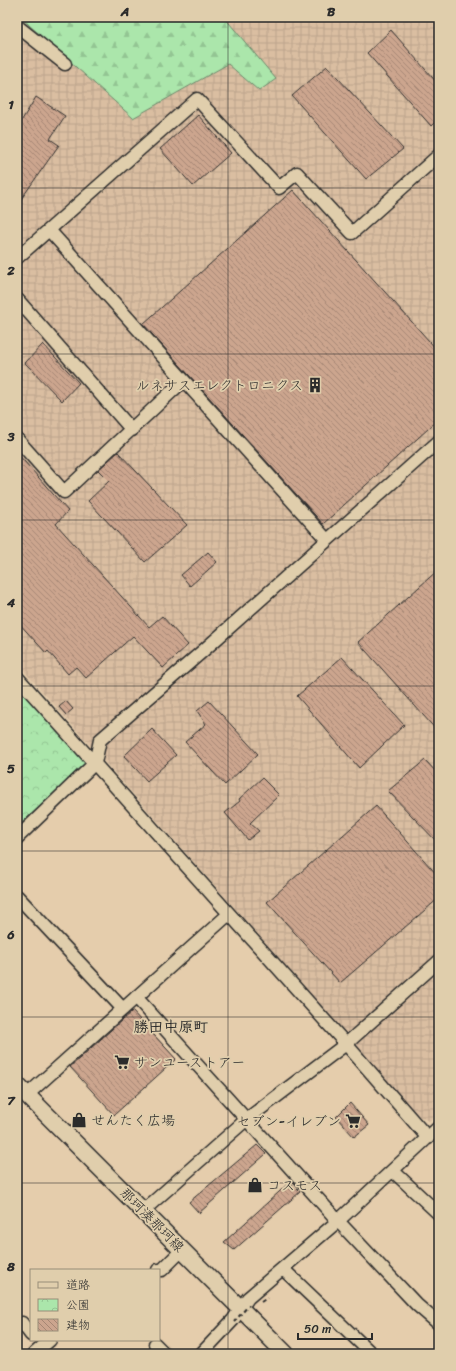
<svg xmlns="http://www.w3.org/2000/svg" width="456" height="1371" viewBox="0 0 456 1371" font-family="Sriracha,'Klee One',sans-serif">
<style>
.industrial{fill:url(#industrial-grid)}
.forest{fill:url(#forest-firs);stroke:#6b886b}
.park{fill:url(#park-crowns);stroke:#6b886b}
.building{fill:url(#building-back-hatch);stroke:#2b2b2b}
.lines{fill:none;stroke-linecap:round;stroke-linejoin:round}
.minor-casing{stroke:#2b2b2b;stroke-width:15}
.major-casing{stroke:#2b2b2b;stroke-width:19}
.path{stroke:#2b2b2b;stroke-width:2;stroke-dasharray:4 3;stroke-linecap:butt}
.minor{stroke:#e0ceac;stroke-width:12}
.major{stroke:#e0ceac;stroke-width:16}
.path-bridge{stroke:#2b2b2b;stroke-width:2;stroke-dasharray:4 3;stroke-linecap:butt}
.grid{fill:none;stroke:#2b2b2b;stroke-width:1;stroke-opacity:0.55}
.labels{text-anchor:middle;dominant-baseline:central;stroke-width:3.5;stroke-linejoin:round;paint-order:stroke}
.poi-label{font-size:14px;fill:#2b2b2b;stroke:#e0ceac;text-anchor:start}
.street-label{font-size:14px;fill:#2b2b2b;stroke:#e0ceac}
.neighbourhood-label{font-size:15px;font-weight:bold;fill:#2b2b2b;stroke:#e0ceac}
.neatline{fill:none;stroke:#2b2b2b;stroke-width:1.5}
.grid-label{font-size:13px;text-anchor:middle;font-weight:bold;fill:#2b2b2b}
</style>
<defs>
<pattern id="industrial-grid" width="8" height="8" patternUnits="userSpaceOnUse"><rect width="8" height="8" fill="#dabea1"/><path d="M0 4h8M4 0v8" fill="none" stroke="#bba38b"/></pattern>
<pattern id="forest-firs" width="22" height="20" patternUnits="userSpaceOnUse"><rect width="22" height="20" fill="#abe6ab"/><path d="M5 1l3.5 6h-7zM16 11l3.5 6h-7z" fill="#93c593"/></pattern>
<pattern id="park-crowns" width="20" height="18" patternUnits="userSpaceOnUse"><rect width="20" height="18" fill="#abe6ab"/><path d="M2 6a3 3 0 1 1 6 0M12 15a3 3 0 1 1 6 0" fill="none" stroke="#93c593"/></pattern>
<pattern id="building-back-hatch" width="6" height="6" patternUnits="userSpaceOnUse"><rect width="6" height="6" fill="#cca58e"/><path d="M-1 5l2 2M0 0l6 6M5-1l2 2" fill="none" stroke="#a68774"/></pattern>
</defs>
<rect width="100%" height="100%" fill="#e5cdac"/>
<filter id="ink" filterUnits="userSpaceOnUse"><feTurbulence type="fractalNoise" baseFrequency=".025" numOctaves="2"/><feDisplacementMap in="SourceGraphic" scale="8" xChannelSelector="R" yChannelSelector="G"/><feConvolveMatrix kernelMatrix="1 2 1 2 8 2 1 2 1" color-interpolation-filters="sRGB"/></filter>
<g filter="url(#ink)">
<path class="industrial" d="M17,17H439V1112L429,1121L417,1115L351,1039L17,663Z"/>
<path class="forest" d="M20,17H224L276,79L259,91L228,64L133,118Z"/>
<path class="park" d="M17,684L88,763L17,827Z"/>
<path class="building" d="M391,30L439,85V118L431,126L367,53Z
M327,66L403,149L366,179L292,96Z
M36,97L65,116L50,139L59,145L17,205V128Z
M198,115L231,153L193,186L160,149Z
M293,190L439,352V419L323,524L143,324Z
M43,344L79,383L62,401L25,363Z
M118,452L187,525L145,562L88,501L109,481L98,470Z
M17,453L68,511L56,524L149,627L162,616L188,645L163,668L133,636L86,678L76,667L68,674L48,651L46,653L17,621Z
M208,552L217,562L190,586L181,575Z
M439,569V733L358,642Z
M342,657L404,725L359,768L297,696Z
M66,701L73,709L66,715L59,707Z
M209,701L258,754L225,785L185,742L206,724L197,711Z
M152,729L176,755L147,781L124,756Z
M425,760L439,775V844L388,791Z
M262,778L279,795L250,823L259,831L248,840L225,813L240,801L239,799Z
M376,806L439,877V898L340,983L267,902Z
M132,1011L176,1059L114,1115L70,1067Z
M350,1103L369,1125L354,1137L336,1117Z
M257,1145L266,1154L199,1213L189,1202Z
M290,1182L300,1192L234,1250L224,1242Z"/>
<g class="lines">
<g class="minor-casing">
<path id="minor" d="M17,26L65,64
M49,230L327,540
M17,258L197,99L279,188L297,173L352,233L439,155
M17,299L132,430
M17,439L64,492L183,381
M17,677L346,1044L428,1138
M17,838L95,763L100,740L204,650L439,441
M17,896L123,1009
M136,997L338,1221L417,1305L439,1324
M27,1095L229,914
M393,1171L439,1214
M143,1211L247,1119L346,1044L439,961
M283,1269L372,1354
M158,1270H162L182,1250
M22,1323L31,1335
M155,1344L165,1354
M34,1354L50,1340
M201,1354L233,1320L248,1298L338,1221L439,1127"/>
</g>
<g class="major-casing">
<path id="major" d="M17,1085L286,1354"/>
</g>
<path class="path" d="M261,1302L267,1298"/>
<use href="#minor" class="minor"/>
<use href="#major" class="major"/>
<path class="path-bridge" d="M234,1322L249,1305"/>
</g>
</g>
<path class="grid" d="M228,17V1354M17,188H439M17,354H439M17,520H439M17,686H439M17,851H439M17,1017H439M17,1183H439"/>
<defs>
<g id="building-bare" transform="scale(1.2)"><path d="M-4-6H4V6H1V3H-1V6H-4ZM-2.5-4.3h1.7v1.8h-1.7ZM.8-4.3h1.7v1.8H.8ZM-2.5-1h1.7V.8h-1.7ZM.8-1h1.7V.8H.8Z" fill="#2b2b2b" stroke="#e0ceac" stroke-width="2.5" paint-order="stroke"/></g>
<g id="supermarket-bare" transform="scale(1.2)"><path d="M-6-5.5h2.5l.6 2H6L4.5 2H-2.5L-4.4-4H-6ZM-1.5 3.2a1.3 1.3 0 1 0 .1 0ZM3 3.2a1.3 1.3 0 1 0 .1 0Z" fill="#2b2b2b" stroke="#e0ceac" stroke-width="2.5" paint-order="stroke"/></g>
<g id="shop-bare" transform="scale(1.2)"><path d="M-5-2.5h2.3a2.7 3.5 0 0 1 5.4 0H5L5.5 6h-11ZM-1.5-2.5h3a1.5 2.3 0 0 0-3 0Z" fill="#2b2b2b" stroke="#e0ceac" stroke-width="2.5" paint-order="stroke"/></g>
</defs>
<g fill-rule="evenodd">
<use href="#building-bare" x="315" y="385"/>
<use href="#supermarket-bare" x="122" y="1062"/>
<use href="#shop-bare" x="79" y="1120"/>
<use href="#supermarket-bare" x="353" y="1121"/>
<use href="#shop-bare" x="255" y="1185"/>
</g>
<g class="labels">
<g class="poi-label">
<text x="303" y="385" text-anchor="end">ルネサスエレクトロニクス</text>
<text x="134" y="1062">サンユーストアー</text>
<text x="91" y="1120">せんたく広場</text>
<text x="341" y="1121" text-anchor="end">セブン-イレブン</text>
<text x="267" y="1185">コスモス</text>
</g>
<g class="street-label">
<text transform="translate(152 1220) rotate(45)">那珂湊那珂線</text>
</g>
<g class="neighbourhood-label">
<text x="171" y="1027">勝田中原町</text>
</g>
</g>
<rect width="456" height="1371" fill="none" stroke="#e0ceac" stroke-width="44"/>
<rect x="30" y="1269" width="130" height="72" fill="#e0ceac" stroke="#988d78"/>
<rect x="38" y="1282" width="20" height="6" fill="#e0ceac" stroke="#988d78"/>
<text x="66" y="1289" font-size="12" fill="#2b2b2b">道路</text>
<rect x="38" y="1299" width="20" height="12" fill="url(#park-crowns)" stroke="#988d78"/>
<text x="66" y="1309" font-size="12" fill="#2b2b2b">公園</text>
<rect x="38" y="1319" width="20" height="12" fill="url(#building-back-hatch)" stroke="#988d78"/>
<text x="66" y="1329" font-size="12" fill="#2b2b2b">建物</text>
<path d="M298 1333v6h74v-6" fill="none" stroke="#2b2b2b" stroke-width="2"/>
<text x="304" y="1333" font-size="12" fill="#2b2b2b" stroke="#e0ceac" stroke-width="3" paint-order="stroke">50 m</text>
<rect x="22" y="22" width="412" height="1327" class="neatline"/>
<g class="grid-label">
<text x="125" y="16">A</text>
<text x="331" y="16">B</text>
<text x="11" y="109">1</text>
<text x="11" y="275">2</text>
<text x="11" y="441">3</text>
<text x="11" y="607">4</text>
<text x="11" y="773">5</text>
<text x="11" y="939">6</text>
<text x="11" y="1105">7</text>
<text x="11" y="1271">8</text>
</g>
</svg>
